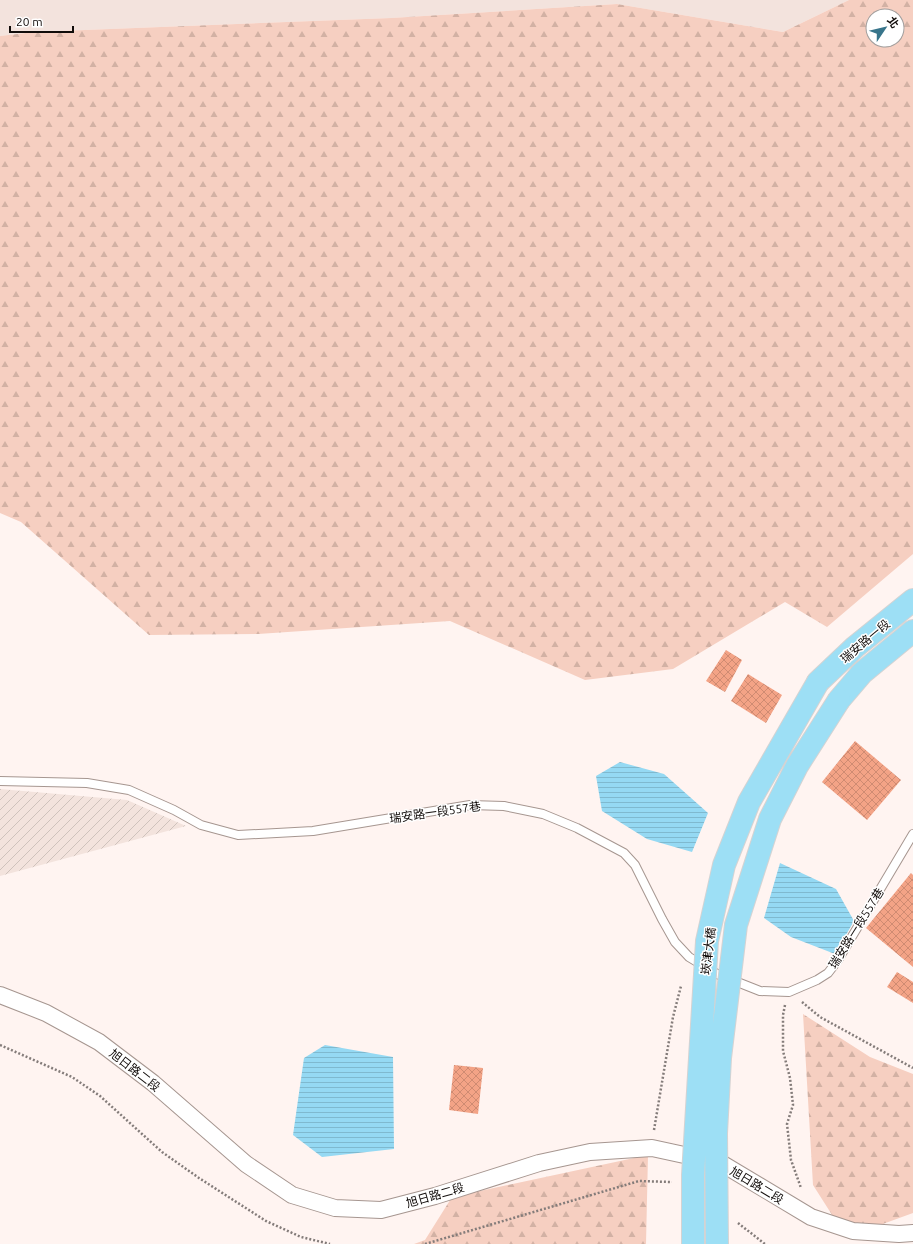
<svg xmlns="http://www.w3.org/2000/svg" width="913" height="1244" viewBox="0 0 913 1244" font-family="Ubuntu,'Noto Sans TC',sans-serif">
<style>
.built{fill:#f3e3dd}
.industrial{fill:url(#industrial-furrows)}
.forest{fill:url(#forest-firs);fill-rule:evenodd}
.water{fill:url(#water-rules)}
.building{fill:url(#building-cross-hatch)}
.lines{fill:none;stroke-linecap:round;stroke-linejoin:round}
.service-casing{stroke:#a69690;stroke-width:10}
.minor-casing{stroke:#a69690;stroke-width:18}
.primary-casing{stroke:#d4d3d3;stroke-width:24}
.path{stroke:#847c7a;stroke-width:2.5;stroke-dasharray:2 2;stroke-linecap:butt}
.service{stroke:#fff;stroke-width:8}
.minor{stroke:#fff;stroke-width:16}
.primary{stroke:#9ddff5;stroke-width:22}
.primary-bridge-casing{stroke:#d4d3d3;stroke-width:24;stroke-linecap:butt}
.primary-bridge{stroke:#9ddff5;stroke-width:22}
.labels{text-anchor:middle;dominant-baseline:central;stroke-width:3;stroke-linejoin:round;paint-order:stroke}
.street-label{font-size:12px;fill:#110c0a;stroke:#fff}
</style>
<defs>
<pattern id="industrial-furrows" width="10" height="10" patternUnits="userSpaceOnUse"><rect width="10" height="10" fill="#f3e3dd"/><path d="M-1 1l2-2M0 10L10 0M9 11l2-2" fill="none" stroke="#cfc2bc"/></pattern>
<pattern id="forest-firs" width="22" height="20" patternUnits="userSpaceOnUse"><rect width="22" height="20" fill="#f6cfc1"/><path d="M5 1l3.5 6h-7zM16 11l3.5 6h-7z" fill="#d2b1a4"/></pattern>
<pattern id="water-rules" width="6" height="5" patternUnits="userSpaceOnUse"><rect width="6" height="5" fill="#95d9f3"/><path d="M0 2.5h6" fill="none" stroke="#7fb9cf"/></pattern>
<pattern id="building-cross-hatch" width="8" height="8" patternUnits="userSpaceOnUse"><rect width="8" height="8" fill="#f3a386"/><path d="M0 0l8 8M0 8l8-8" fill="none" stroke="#cf8b72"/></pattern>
</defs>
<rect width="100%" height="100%" fill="#fff4f1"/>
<path class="built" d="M0,0H849L783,32L617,4L391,18L34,32L0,36Z"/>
<path class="industrial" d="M0,789L127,800L186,826L0,876Z"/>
<path class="forest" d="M849,0H913V554L827,627L785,602L673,669L585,680L450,621L258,634L149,635L21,522L0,513V36L34,32L391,18L617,4L783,32ZM873,16H897V40H873Z
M803,1014L870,1057L913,1074V1213L869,1229L834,1218L813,1185Z
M648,1155L646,1244H414L425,1240L452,1197Z"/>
<path class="water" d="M620,762L664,774L708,813L692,852L647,839L602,811L596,776Z
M780,863L836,889L854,921L835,954L791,937L764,918Z
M325,1045L393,1057L394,1149L322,1157L293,1135L304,1058Z"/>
<path class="building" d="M726,650L742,660L725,692L706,681Z
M748,674L782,695L766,723L731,701Z
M855,741L901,780L867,820L822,782Z
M911,873L913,875V967L866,928Z
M897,972L913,982V1003L887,987Z
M454,1065L483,1068L478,1114L449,1110Z"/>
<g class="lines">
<g class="service-casing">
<path id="service" d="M0,781L87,783L129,790L174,810L201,825L238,835L313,831L470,805L504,806L543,814L577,828L624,853L635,865L662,919L675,942L689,957L717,974L760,991L789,992L817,980L828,973L838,960L913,834"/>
</g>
<g class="minor-casing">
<path id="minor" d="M0,995L46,1013L99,1042L153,1083L246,1164L292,1195L335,1208L381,1210L435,1196L539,1163L590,1152L652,1148L721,1163L811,1217L853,1231L899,1234L913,1233"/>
</g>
<g class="primary-casing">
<path id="primary" d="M818,682L855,647L913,600
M839,700L862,673L913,631"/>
</g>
<path class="path" d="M802,1002L820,1017L913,1068
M785,1005L783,1015V1051L790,1078L793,1105L787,1124L791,1160L801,1188
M0,1045L72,1077L100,1096L162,1152L199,1178L266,1221L301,1237L330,1244
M654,1130L673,1017L681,986
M738,1223L765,1244
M425,1244L639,1181L672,1182"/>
<use href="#service" class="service"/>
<use href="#minor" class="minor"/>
<use href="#primary" class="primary"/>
<g class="primary-bridge-casing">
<path id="primary-bridge" d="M693,1244V1175L707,941L724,865L749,802L818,682
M717,1244L716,1133L720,1058L736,925L770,819L797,766L839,700"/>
</g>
<use href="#primary-bridge" class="primary-bridge"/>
</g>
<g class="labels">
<g class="street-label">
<text transform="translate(865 641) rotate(-40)">瑞安路一段</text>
<text transform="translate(435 812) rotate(-8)">瑞安路一段557巷</text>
<text transform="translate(856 928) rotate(-58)">瑞安路一段557巷</text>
<text transform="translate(708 951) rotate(-83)">崁津大橋</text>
<text transform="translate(135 1070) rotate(38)">旭日路二段</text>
<text transform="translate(757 1185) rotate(31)">旭日路二段</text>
<text transform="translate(435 1195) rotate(-16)">旭日路二段</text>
</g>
</g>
<g transform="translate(885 28) rotate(55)"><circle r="19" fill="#ffffff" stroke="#a09e9d"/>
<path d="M0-3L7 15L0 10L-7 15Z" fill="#38758b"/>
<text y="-6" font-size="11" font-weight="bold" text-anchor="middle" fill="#110c0a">北</text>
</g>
<path d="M10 26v6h63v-6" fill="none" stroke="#110c0a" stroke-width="2"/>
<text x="16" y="26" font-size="12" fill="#110c0a" stroke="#ffffff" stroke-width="3" paint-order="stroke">20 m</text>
</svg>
